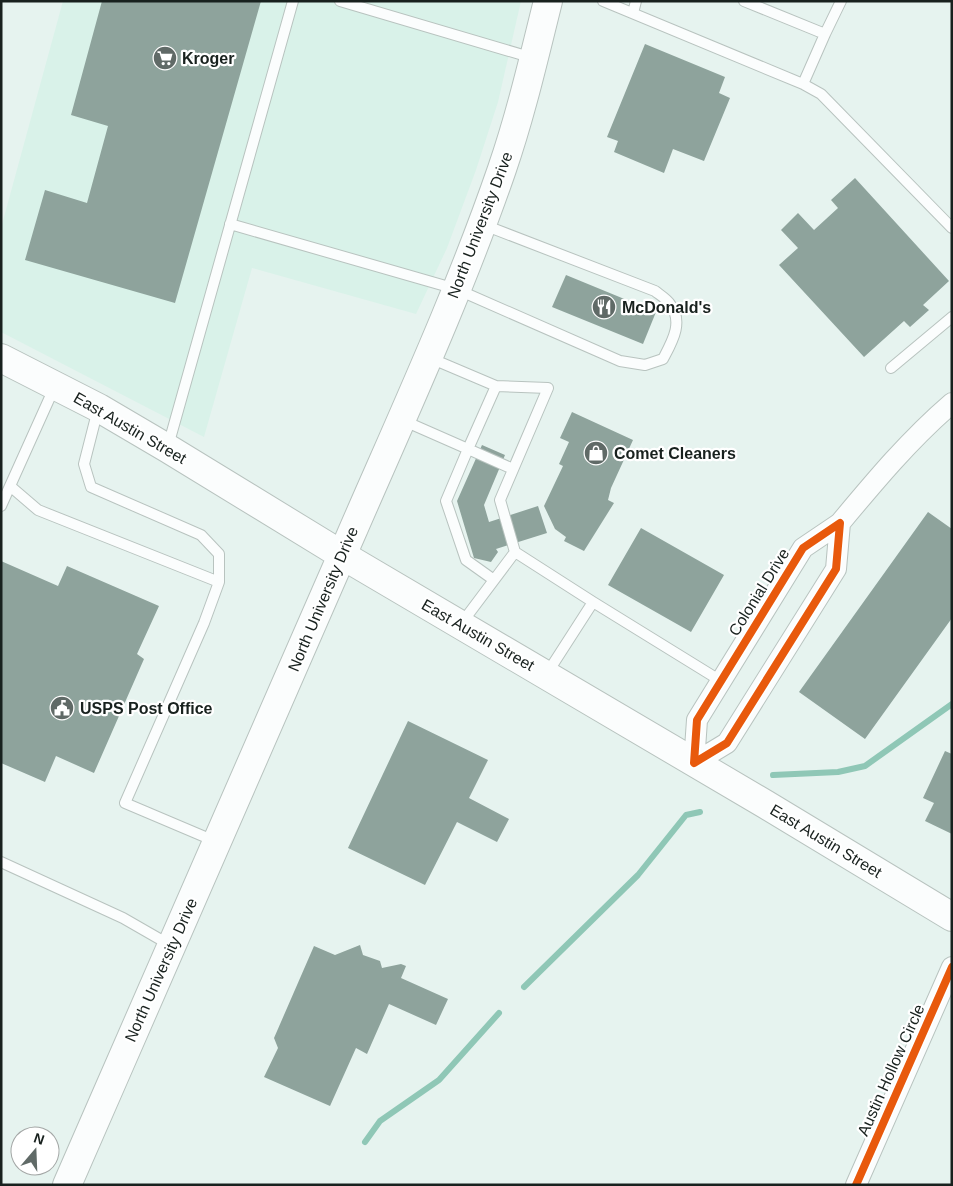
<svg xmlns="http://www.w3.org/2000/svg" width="953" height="1186" viewBox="0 0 953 1186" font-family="Arial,sans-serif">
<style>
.built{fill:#d9f2e9}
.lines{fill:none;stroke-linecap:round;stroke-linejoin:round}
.stream{stroke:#8fc7b6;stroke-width:6}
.building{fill:#8ea39c}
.lane-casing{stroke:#b8c3bf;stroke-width:12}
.street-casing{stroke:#b8c3bf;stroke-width:22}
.secondary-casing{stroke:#b8c3bf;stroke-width:30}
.lane{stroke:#fbfdfd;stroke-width:10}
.street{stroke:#fbfdfd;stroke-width:20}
.secondary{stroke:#fbfdfd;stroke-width:28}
.cycleway-casing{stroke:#fff;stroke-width:11}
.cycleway{stroke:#e8590c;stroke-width:8}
.labels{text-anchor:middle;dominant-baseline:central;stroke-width:4.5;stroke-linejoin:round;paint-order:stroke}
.poi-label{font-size:16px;font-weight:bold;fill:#18211e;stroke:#fff;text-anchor:start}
.street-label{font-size:16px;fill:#18211e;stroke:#fff}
</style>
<rect width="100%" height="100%" fill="#e6f3ef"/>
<path class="built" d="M63,1H521L498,102L476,170L447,248L416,314L252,268L204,437L1,332V228Z"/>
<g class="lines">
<path class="stream" d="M773,775L838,772L865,766L952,704
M524,987L638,875L686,815L700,812
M365,1142L380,1121L439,1080L499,1013"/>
</g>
<path class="building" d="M102,1H261L175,303L25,260L45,190L87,203L108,126L71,115Z
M645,44L725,77L719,93L730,98L704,161L673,149L664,173L614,152L618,141L607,137Z
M855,178L949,281L923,305L929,310L910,327L904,321L864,357L779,265L798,248L781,230L798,213L814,230L838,208L831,200Z
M566,275L656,312L643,344L552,307Z
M572,412L633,440L611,488L608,500L614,503L584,551L564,541L566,537L555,529L544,506L563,466L559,464L569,442L560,438Z
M482,445L505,455L484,505L489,522L538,506L547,533L496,549L498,552L491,562L474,558L457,501Z
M928,512L952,529V618L865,739L799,692Z
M641,528L724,575L691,632L608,585Z
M1,561L58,586L67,566L159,606L137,654L144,659L94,773L56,756L45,782L1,763Z
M408,721L488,760L469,798L509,819L497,842L457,822L425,885L348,848Z
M945,751L952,754V834L925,821L934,803L923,798Z
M360,945L363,955L380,961L382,968L401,964L406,966L401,978L448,999L436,1025L389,1004L367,1054L356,1048L330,1106L264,1077L278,1048L274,1038L314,946L335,955Z"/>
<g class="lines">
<g class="lane-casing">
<path id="lane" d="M340,1L533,58
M603,1L803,84L821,94L952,228
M744,1L825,34L803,84
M633,13L636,1
M825,34L841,1
M230,224L456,289L620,361L645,365L663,359C672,342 684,322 670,304C667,299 660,295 655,291L484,225
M891,368L952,317
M496,386L548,388L500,500L515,552
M98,409L84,464L91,487L201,535L219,554V582
M402,420L468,449L496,386L430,358
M168,446L293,1
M10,486L38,510L219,582L204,623L125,803L217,842
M1,506L55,386
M494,580L466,560L446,501L468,449L513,469
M461,624L515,552L593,602L721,681
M546,675L593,602
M1,862L123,918L170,945"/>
</g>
<g class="street-casing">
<path id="street" d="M840,523L836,569L727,743L694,763L697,720L803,548Z
M840,523C875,481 910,439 952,403
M856,1185L952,967"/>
</g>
<g class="secondary-casing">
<path id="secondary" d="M1,358L99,408L167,448L342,555L765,804L952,917
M67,1185C161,969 257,754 350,537C403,415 459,294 502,169C521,114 534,57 548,1"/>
</g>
<use href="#lane" class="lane"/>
<use href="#street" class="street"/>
<use href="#secondary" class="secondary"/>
<g class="cycleway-casing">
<path id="cycleway" d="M840,523L836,569L727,743L694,763L697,720L803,548Z
M856,1185L952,967"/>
</g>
<use href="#cycleway" class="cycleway"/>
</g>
<defs>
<g id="supermarket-disc" transform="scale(1.25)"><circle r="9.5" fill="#606a67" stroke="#fff"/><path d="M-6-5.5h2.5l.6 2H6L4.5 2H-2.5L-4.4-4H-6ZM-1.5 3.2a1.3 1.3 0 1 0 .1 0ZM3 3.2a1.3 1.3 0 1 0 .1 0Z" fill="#fff"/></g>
<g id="restaurant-disc" transform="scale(1.25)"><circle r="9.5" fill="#606a67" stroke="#fff"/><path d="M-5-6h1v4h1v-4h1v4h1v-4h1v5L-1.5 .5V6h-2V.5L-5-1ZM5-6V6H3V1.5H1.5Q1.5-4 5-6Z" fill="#fff"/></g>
<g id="shop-disc" transform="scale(1.25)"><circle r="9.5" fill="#606a67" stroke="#fff"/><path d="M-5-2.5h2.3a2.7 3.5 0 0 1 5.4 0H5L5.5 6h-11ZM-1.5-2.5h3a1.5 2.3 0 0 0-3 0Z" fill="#fff"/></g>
<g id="civic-disc" transform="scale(1.25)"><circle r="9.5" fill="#606a67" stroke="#fff"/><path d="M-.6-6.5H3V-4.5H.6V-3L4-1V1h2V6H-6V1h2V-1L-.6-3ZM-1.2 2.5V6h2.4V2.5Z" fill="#fff"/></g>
</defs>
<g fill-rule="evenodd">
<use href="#supermarket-disc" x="165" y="58"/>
<use href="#restaurant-disc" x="604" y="307"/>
<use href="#shop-disc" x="596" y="453"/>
<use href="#civic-disc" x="62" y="708"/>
</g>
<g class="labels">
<g class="poi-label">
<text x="182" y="58">Kroger</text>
<text x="622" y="307">McDonald's</text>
<text x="614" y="453">Comet Cleaners</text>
<text x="80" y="708">USPS Post Office</text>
</g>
<g class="street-label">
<text transform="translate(480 225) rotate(-69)">North University Drive</text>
<text transform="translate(130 428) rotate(30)">East Austin Street</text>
<text transform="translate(759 592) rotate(-58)">Colonial Drive</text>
<text transform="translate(323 599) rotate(-67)">North University Drive</text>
<text transform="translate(478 635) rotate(30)">East Austin Street</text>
<text transform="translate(826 841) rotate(31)">East Austin Street</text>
<text transform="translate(161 970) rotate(-66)">North University Drive</text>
<text transform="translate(891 1070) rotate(-66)">Austin Hollow Circle</text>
</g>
</g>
<rect width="953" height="1186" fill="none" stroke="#18211e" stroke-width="5"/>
<g transform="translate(35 1151) rotate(19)"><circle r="24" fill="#ffffff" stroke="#a3a6a5"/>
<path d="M0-4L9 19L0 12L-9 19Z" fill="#606a67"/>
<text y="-8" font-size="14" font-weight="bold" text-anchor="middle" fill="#18211e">N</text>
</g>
</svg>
